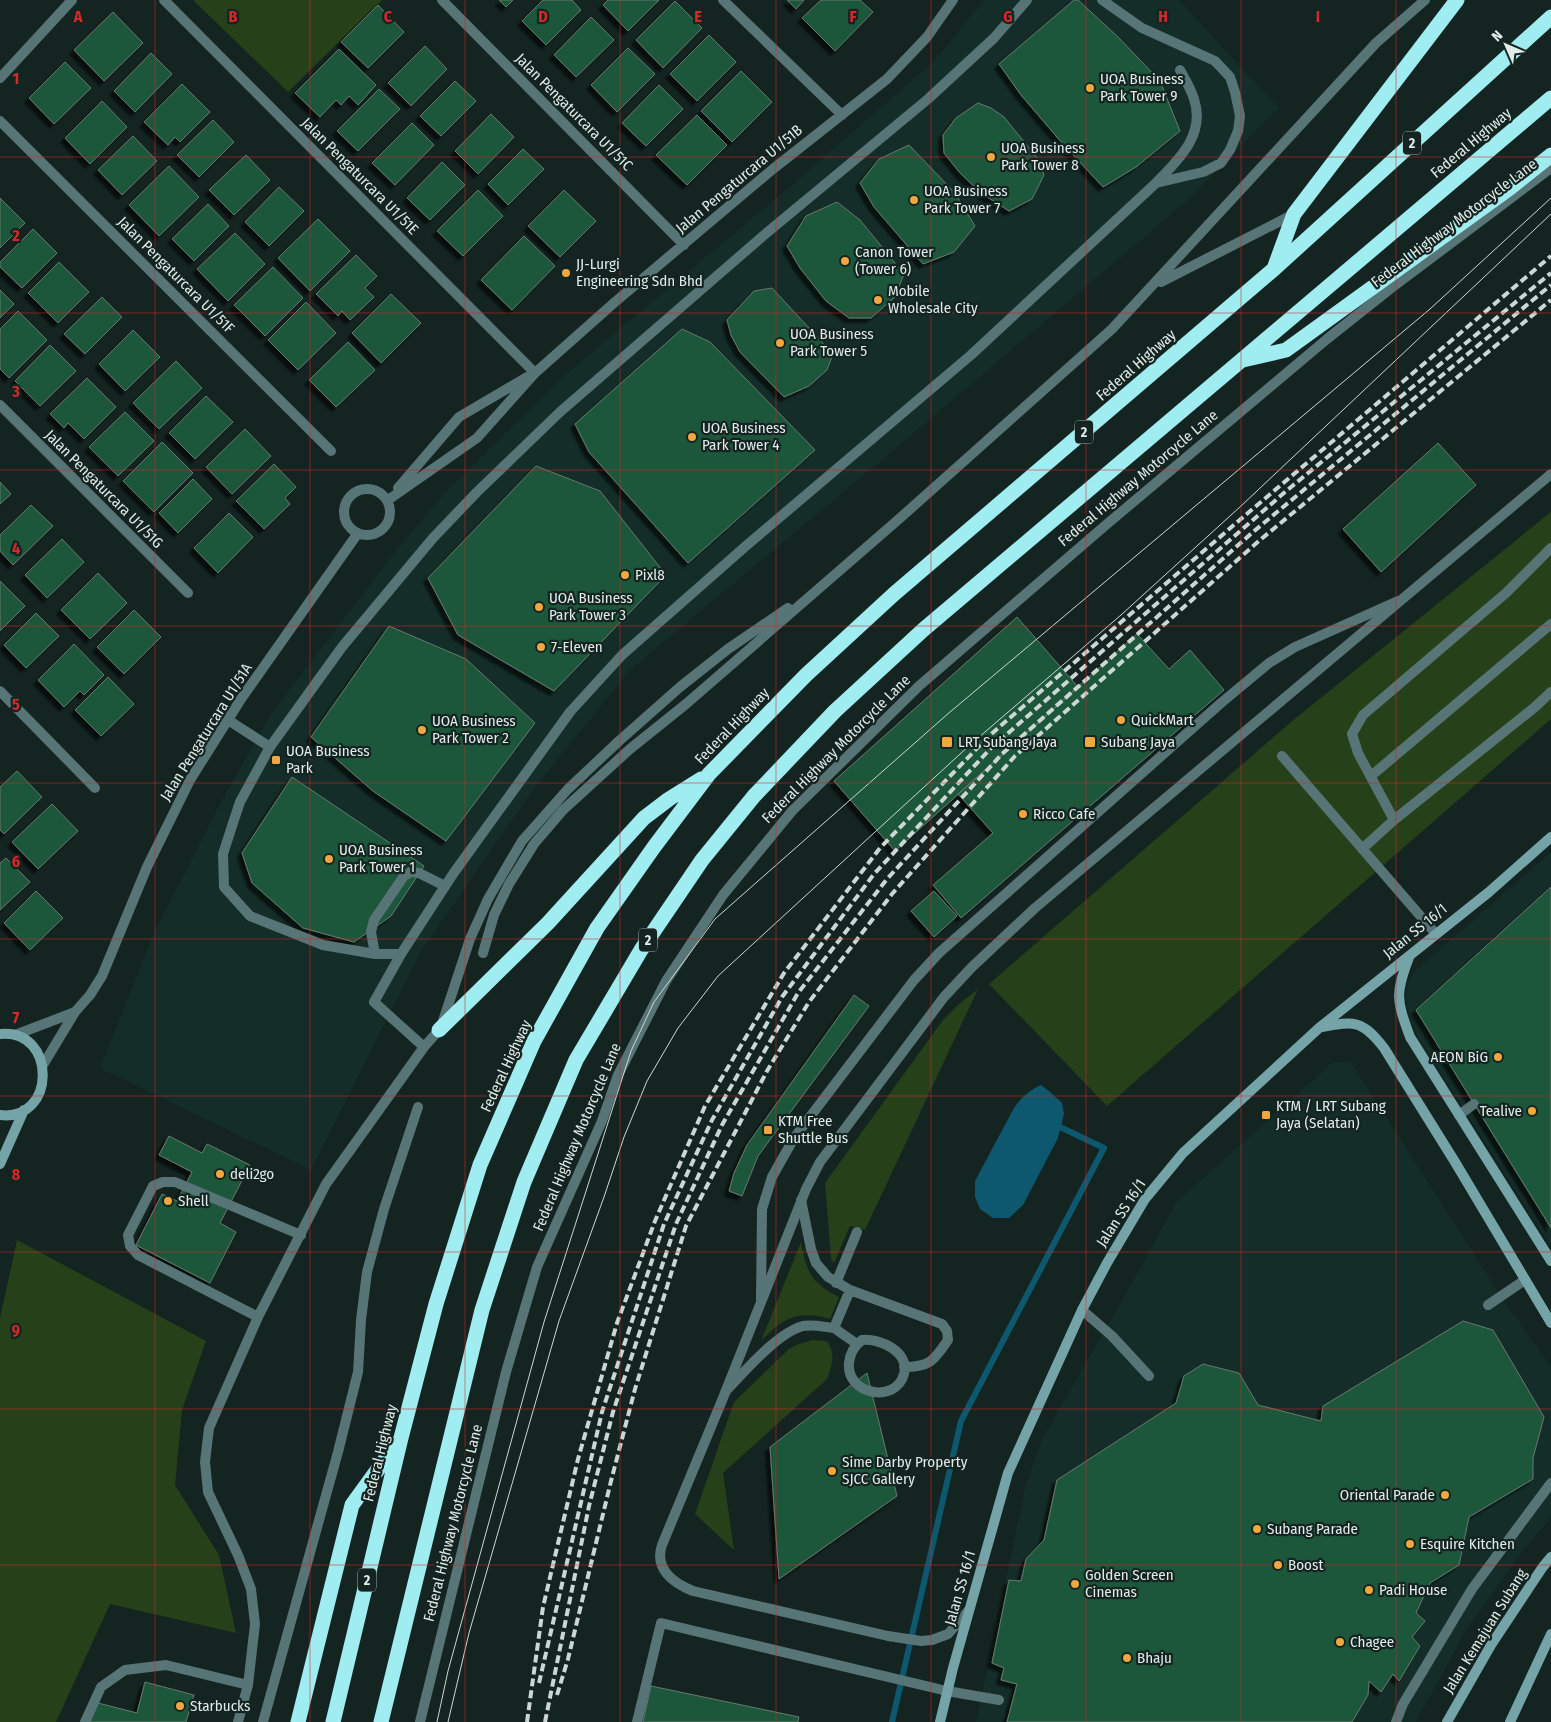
<svg xmlns="http://www.w3.org/2000/svg" width="1551" height="1722" viewBox="0 0 1551 1722" font-family="'Fira Sans Condensed',sans-serif">
<style>
.built{fill:#142d28}
.green{fill:#264119}
.water{fill:#0d586e}
.lines{fill:none;stroke-linecap:round;stroke-linejoin:round}
.stream{stroke:#0d586e;stroke-width:6}
.building{fill:#1f563a;stroke:#69786e;filter:url(#shadow)}
.lane{stroke:#577476;stroke-width:10}
.street{stroke:#577476;stroke-width:10}
.secondary{stroke:#75a4a8;stroke-width:10}
.highway{stroke:#9fecf1;stroke-width:15}
.tram{stroke:#ccd7d4;stroke-width:1}
.rail{stroke:#ccd7d4;stroke-width:4;stroke-dasharray:8 4;stroke-linecap:butt}
.grid{fill:none;stroke:#d62828;stroke-width:1;stroke-opacity:0.55}
.poi-dot{fill:#efa73e;stroke:#142421;stroke-width:2}
.labels{text-anchor:middle;dominant-baseline:central;stroke-width:4.5;stroke-linejoin:round;paint-order:stroke}
.shield{fill:#142421;stroke:#a4afac;stroke-width:1}
.shield-label{font-size:14px;font-weight:bold;fill:#e1ebe8}
.poi-label{font-size:15px;fill:#e1ebe8;stroke:#142421;text-anchor:start}
.street-label{font-size:15px;fill:#e1ebe8;stroke:#142421}
.grid-label{font-size:16px;text-anchor:middle;font-weight:bold;fill:#d62828;stroke:#142421;stroke-width:4.5;stroke-linejoin:round;paint-order:stroke}
</style>
<defs>
<filter id="shadow"><feDropShadow dx="-4.5" dy="4.5" stdDeviation="1" flood-color="#0009"/></filter>
</defs>
<rect width="100%" height="100%" fill="#142421"/>
<path class="built" d="M984,0H1179L1279,108L1187,201L901,444L630,670L536,786L421,951L311,1170L100,1068L154,933L223,798L273,711L399,547L441,497L567,373L779,196L934,61Z
M1551,852V1246L1417,1036L1408,1011L1406,995L1407,984L1414,972Z
M1351,1062L1506,1304L1551,1366V1517L1517,1559L1466,1630L1416,1722H976L1026,1484L1043,1437L1123,1299L1177,1201L1332,1063Z"/>
<path class="green" d="M193,0H382L288,92Z
M1551,512V719L1107,1106L989,984L1291,722Z
M978,989L865,1230L850,1226L834,1263L831,1259L825,1183L943,1020L959,1004Z
M17,1240L206,1341L182,1410L175,1485L219,1555L236,1633L110,1604L56,1722H0V1318Z
M801,1242C806,1271 812,1284 839,1297L830,1319C799,1309 782,1318 761,1341Z
M812,1340L827,1341C836,1355 832,1365 827,1379L723,1473L734,1550L695,1514L734,1402L789,1349L796,1345Z"/>
<path class="water" d="M1041,1085L1049,1091L1062,1103L1064,1114L1058,1138L1023,1205L1009,1218H993L980,1209L975,1197V1181L1014,1108C1022,1097 1028,1091 1041,1085Z"/>
<g class="lines">
<path class="stream" d="M892,1722L961,1421L1104,1148L1060,1127"/>
</g>
<path class="building" d="M499,0H513L506,7Z
M543,0H572L581,10L546,45L522,21Z
M608,0H659L628,31L603,5Z
M787,0H804L796,9Z
M821,0H860L873,12L835,51L802,18Z
M1074,0H1078L1118,37L1160,81L1180,131L1136,167L1103,187L1062,143L1021,95L999,64Z
M675,1L702,28L663,68L636,40Z
M378,5L404,32L368,68L341,42Z
M113,12L143,43L104,81L74,50Z
M591,17L614,40L576,77L554,55Z
M709,35L736,62L697,101L670,74Z
M425,46L447,69L411,106L388,83Z
M628,48L655,74L617,112L591,85Z
M339,49L376,85L358,105L349,96L341,105L336,100L320,117L295,93Z
M151,53L172,74L135,112L114,91Z
M65,62L91,88L54,124L29,98Z
M741,71L772,102L732,142L701,111Z
M455,81L476,101L441,136L420,116Z
M182,84L210,112L180,142L175,137L168,145L144,122Z
M659,85L683,109L646,146L622,123Z
M379,89L400,109L358,151L337,131Z
M102,101L127,127L90,164L65,138Z
M978,103L991,108L1004,117L1039,160L1044,175L1032,199L1009,211L981,193L960,173L944,153L943,135L956,118Z
M491,114L514,137L478,174L455,151Z
M697,115L727,145L687,185L656,155Z
M213,120L234,142L199,177L177,155Z
M412,123L434,145L395,185L372,163Z
M133,136L157,161L122,195L98,170Z
M909,145L955,193L975,226L954,252L923,264L874,207L860,183L879,159Z
M523,149L544,169L508,205L488,184Z
M246,155L270,180L234,215L209,190Z
M442,162L465,185L430,220L407,198Z
M169,166L199,197L159,236L129,205Z
M279,187L304,211L269,246L245,222Z
M478,190L503,216L463,256L437,231Z
M564,190L596,221L560,257L528,226Z
M0,198L25,223L0,248Z
M837,202L860,220L904,274L895,297L871,318H849L826,301L800,268L787,246L806,216Z
M208,204L229,226L194,261L172,239Z
M318,219L350,251L310,291L278,258Z
M33,229L57,253L22,288L0,267V262Z
M235,233L265,264L228,301L197,269Z
M524,236L555,266L512,310L481,280Z
M356,255L377,276L365,288L374,297L350,320L342,311L338,316L316,294Z
M59,262L89,292L58,323L28,293Z
M273,267L303,298L265,336L234,305Z
M772,288L833,354L827,370L809,386L784,397L740,352L731,335L727,320L754,291Z
M0,290L14,304L0,318Z
M391,294L421,323L381,363L352,333Z
M102,297L122,317L85,354L64,334Z
M306,302L336,333L298,370L268,340Z
M18,311L47,340L9,378L0,369V329Z
M682,329L710,342L815,450L688,563L589,452L575,424Z
M133,330L160,357L125,391L99,364Z
M348,342L375,370L336,407L309,380Z
M50,345L76,371L40,406L15,381Z
M176,361L202,388L159,429L133,403Z
M87,378L116,407L84,439L68,423L64,428L50,414Z
M206,396L233,422L195,459L169,433Z
M125,412L154,441L118,476L89,447Z
M245,429L271,456L232,494L206,467Z
M162,442L193,473L154,512L123,481Z
M1438,443L1476,485L1381,572L1343,529Z
M274,464L296,487L285,498L290,504L264,529L236,501Z
M536,466L600,491L666,575L554,691L458,635L428,578Z
M193,479L212,499L178,533L159,513Z
M0,482L11,494L0,504Z
M31,505L53,526L13,565L0,551V535Z
M229,513L253,537L218,573L194,548Z
M62,539L84,562L47,598L25,575Z
M98,573L127,603L90,639L61,610Z
M0,581L25,606L0,631Z
M134,610L161,637L124,674L97,647Z
M36,613L59,636L26,668L4,645Z
M1017,617L1078,687L895,851L834,781Z
M389,626L466,659L535,723L446,841L373,791L311,737Z
M1137,634L1169,669L1190,650L1224,690L961,918L933,885L993,833L958,794Z
M74,644L104,675L84,695L80,691L64,707L38,680Z
M108,677L134,704L101,736L75,710Z
M17,771L42,797L4,834L0,830V787Z
M292,777L424,866L391,916L354,942L303,928L252,883L242,853Z
M52,804L78,831L38,869L12,842Z
M6,858L30,882L0,910V863Z
M1551,887V1228L1416,1010Z
M36,891L63,918L30,950L4,923Z
M934,891L957,916L934,937L911,911Z
M854,995L869,1006L758,1156L742,1196L729,1191L734,1173L747,1145Z
M169,1136L202,1153L207,1144L250,1165L220,1223L236,1232L210,1283L136,1245L162,1194L177,1201L192,1172L159,1155Z
M1463,1321L1493,1330L1544,1417L1533,1458V1479L1469,1517L1459,1565L1430,1583L1416,1613L1425,1621L1412,1637L1420,1646L1399,1681L1393,1674L1381,1692L1369,1681L1368,1695L1352,1722H1007L1017,1684L1001,1680L1004,1668L992,1663L1009,1580L1021,1581L1026,1559L1044,1540L1057,1480L1176,1403L1184,1376L1203,1364L1239,1373L1258,1405L1321,1421L1323,1406Z
M867,1373L897,1496L779,1579L770,1447Z
M145,1682L194,1695L186,1722H89L94,1702L137,1713Z
M651,1686L799,1717L798,1722H643Z"/>
<g class="lines">
<path class="lane" d="M1156,183C1178,160 1206,135 1194,99C1191,89 1185,79 1180,70
M1161,282L1294,214
M1282,756L1436,934
M1371,776L1551,624
M1394,820L1535,707L1551,692
M1362,849L1394,820L1358,753L1352,734L1363,715L1506,593L1551,548
M483,953L494,915L509,884L534,844L563,810L630,749L686,704L899,519L1112,329L1376,43L1425,0
M375,954L371,932L374,920L404,876L411,872L419,873L445,886
M441,1027L470,939L488,899L522,841L568,789L619,741L680,687L728,649L788,608
M1459,1115L1474,1104
M801,1200L811,1249L816,1263L828,1277L850,1290L942,1324L947,1331L948,1340C934,1360 931,1367 904,1367
M836,1283L857,1232
M850,1290L834,1328L857,1344
M761,1299L762,1209L772,1177L794,1138L914,980L939,953L1221,703L1269,663L1295,647L1398,601
M1488,1305L1525,1280
M1082,1310L1112,1336L1149,1376
M258,1317L138,1255L130,1246L128,1235L153,1186L163,1182H175L301,1235
M862,1340C880,1338 910,1352 904,1374C896,1404 846,1395 849,1363C850,1353 854,1346 862,1340Z
M726,1391C744,1372 777,1333 803,1326C813,1324 824,1327 834,1328
M85,1722L101,1687L125,1670L166,1665L248,1685
M263,1722L338,1452L358,1372L361,1320L367,1272L384,1209L418,1107
M420,1722L506,1372L537,1267L602,1121L618,1075L666,981L723,895L792,811L919,686L1107,524L1327,339L1390,289L1551,168
M637,1722L661,1623L947,1691L999,1700
M1396,1722L1403,1704L1472,1589L1551,1483"/>
<path class="street" d="M164,0L535,373
M442,0L684,245
M723,0L842,115
M0,78L72,0
M0,121L331,451
M0,405L188,593
M398,488L459,417L527,377
M344 512a23 23 0 1 1 46 0a23 23 0 1 1-46 0Z
M388,500L477,438L535,373L615,302L773,169L887,79L927,37L953,0
M0,691L95,788
M228,720L270,747
M401,954H375L323,945L250,916L224,887L223,854L233,823L240,802L270,747L342,647L433,538L477,492L560,412L763,236L928,99L994,38L1027,0
M15,1035L75,1012
M424,1047L374,1002L401,954L453,874L570,712L622,655L747,545L971,355L1156,183L1203,172L1221,163L1230,150L1238,131L1240,116L1235,92L1230,77L1215,61L1142,28L1102,0
M43,1065L75,1012L90,995L102,976L147,867L190,780L241,699L358,533
M969,1610L948,1634L932,1640L921,1641L888,1636L693,1591C673,1583 654,1569 662,1545L723,1398L806,1189L820,1162L944,997L972,967L1035,908L1551,474
M238,1722L248,1685L255,1624L251,1589L238,1555L208,1492L205,1462L209,1428L258,1317L326,1184L424,1047L439,1030"/>
<path class="secondary" d="M1410,955C1395,993 1396,999 1410,1037L1551,1261
M1322,1027C1355,1021 1362,1020 1384,1048L1455,1162L1551,1323
M0,1034C57,1028 57,1122 0,1115
M0,1164L24,1110
M940,1722L953,1668L1008,1473L1082,1310L1107,1263L1145,1199L1183,1153L1319,1028L1489,892L1551,837
M1447,1722L1491,1645L1542,1568L1551,1557
M1510,1722L1551,1634"/>
<path class="highway" d="M1275,266L1294,214L1457,0
M1243,360L1286,350L1510,188L1551,155
M439,1030L548,923L644,818L669,799L701,779
M298,1722L352,1505L397,1443
M333,1722L401,1438L436,1304L480,1165L534,1041L597,928L654,847L709,774L806,675L894,594L1274,269L1551,17
M381,1722L482,1310L524,1182L576,1060L641,950L702,860L754,796L835,711L923,630L1551,98"/>
<path class="tram" d="M437,1722L448,1671L544,1322L631,1051L654,1002L715,919L749,889L950,712L1430,309L1551,198
M448,1722L469,1633L559,1321L604,1197L624,1137L647,1081L678,1028L718,976L971,744L1121,615L1241,506L1551,214"/>
<path class="rail" d="M539,1683L602,1412L664,1224L712,1120L782,997L874,874L991,748L1285,492L1551,273
M557,1695L568,1659L611,1481L635,1389L686,1226L767,1071L809,1002L892,894L1015,756L1260,540L1551,300
M527,1722L543,1607L578,1459L617,1323L655,1221L705,1106L784,973L880,848L990,735L1242,518L1551,256
M545,1722L589,1506L613,1412L676,1224L722,1125L798,993L887,879L1002,754L1253,532L1551,285"/>
</g>
<path class="grid" d="M155,0V1722M310,0V1722M465,0V1722M620,0V1722M776,0V1722M931,0V1722M1086,0V1722M1241,0V1722M1396,0V1722M0,157H1551M0,313H1551M0,470H1551M0,626H1551M0,783H1551M0,939H1551M0,1096H1551M0,1252H1551M0,1409H1551M0,1565H1551"/>
<g class="poi-dot">
<circle cx="1090" cy="88" r="5"/>
<circle cx="991" cy="157" r="5"/>
<circle cx="914" cy="200" r="5"/>
<circle cx="845" cy="261" r="5"/>
<circle cx="566" cy="273" r="5"/>
<circle cx="878" cy="300" r="5"/>
<circle cx="780" cy="343" r="5"/>
<circle cx="692" cy="437" r="5"/>
<circle cx="625" cy="575" r="5"/>
<circle cx="539" cy="607" r="5"/>
<circle cx="541" cy="647" r="5"/>
<circle cx="1121" cy="720" r="5"/>
<circle cx="422" cy="730" r="5"/>
<rect x="941" y="736" width="12" height="12" rx="2.5"/>
<rect x="1084" y="736" width="12" height="12" rx="2.5"/>
<rect x="271" y="755" width="10" height="10" rx="2.5"/>
<circle cx="1023" cy="814" r="5"/>
<circle cx="329" cy="859" r="5"/>
<circle cx="1498" cy="1057" r="5"/>
<circle cx="1532" cy="1111" r="5"/>
<rect x="1261" y="1110" width="10" height="10" rx="2.5"/>
<rect x="763" y="1125" width="10" height="10" rx="2.5"/>
<circle cx="220" cy="1174" r="5"/>
<circle cx="168" cy="1201" r="5"/>
<circle cx="832" cy="1471" r="5"/>
<circle cx="1445" cy="1495" r="5"/>
<circle cx="1257" cy="1529" r="5"/>
<circle cx="1410" cy="1544" r="5"/>
<circle cx="1278" cy="1565" r="5"/>
<circle cx="1075" cy="1584" r="5"/>
<circle cx="1369" cy="1590" r="5"/>
<circle cx="1340" cy="1642" r="5"/>
<circle cx="1127" cy="1658" r="5"/>
<circle cx="180" cy="1706" r="5"/>
</g>
<g class="labels">
<g class="shield">
<rect x="1403" y="131.5" width="18" height="23" rx="4"/>
<rect x="1075" y="420.5" width="18" height="23" rx="4"/>
<rect x="639" y="928.5" width="18" height="23" rx="4"/>
<rect x="358" y="1568.5" width="18" height="23" rx="4"/>
</g>
<g class="shield-label">
<text x="1412" y="143">2</text>
<text x="1084" y="432">2</text>
<text x="648" y="940">2</text>
<text x="367" y="1580">2</text>
</g>
<g class="poi-label">
<text x="1100" y="79">UOA Business<tspan x="1100" dy="17">Park Tower 9</tspan></text>
<text x="1001" y="148">UOA Business<tspan x="1001" dy="17">Park Tower 8</tspan></text>
<text x="924" y="191">UOA Business<tspan x="924" dy="17">Park Tower 7</tspan></text>
<text x="855" y="252">Canon Tower<tspan x="855" dy="17">(Tower 6)</tspan></text>
<text x="576" y="264">JJ-Lurgi<tspan x="576" dy="17">Engineering Sdn Bhd</tspan></text>
<text x="888" y="291">Mobile<tspan x="888" dy="17">Wholesale City</tspan></text>
<text x="790" y="334">UOA Business<tspan x="790" dy="17">Park Tower 5</tspan></text>
<text x="702" y="428">UOA Business<tspan x="702" dy="17">Park Tower 4</tspan></text>
<text x="635" y="575">Pixl8</text>
<text x="549" y="598">UOA Business<tspan x="549" dy="17">Park Tower 3</tspan></text>
<text x="551" y="647">7-Eleven</text>
<text x="1131" y="720">QuickMart</text>
<text x="432" y="721">UOA Business<tspan x="432" dy="17">Park Tower 2</tspan></text>
<text x="958" y="742">LRT Subang Jaya</text>
<text x="1101" y="742">Subang Jaya</text>
<text x="286" y="751">UOA Business<tspan x="286" dy="17">Park</tspan></text>
<text x="1033" y="814">Ricco Cafe</text>
<text x="339" y="850">UOA Business<tspan x="339" dy="17">Park Tower 1</tspan></text>
<text x="1488" y="1057" text-anchor="end">AEON BiG</text>
<text x="1276" y="1106">KTM / LRT Subang<tspan x="1276" dy="17">Jaya (Selatan)</tspan></text>
<text x="1522" y="1111" text-anchor="end">Tealive</text>
<text x="778" y="1121">KTM Free<tspan x="778" dy="17">Shuttle Bus</tspan></text>
<text x="230" y="1174">deli2go</text>
<text x="178" y="1201">Shell</text>
<text x="842" y="1462">Sime Darby Property<tspan x="842" dy="17">SJCC Gallery</tspan></text>
<text x="1435" y="1495" text-anchor="end">Oriental Parade</text>
<text x="1267" y="1529">Subang Parade</text>
<text x="1420" y="1544">Esquire Kitchen</text>
<text x="1288" y="1565">Boost</text>
<text x="1085" y="1575">Golden Screen<tspan x="1085" dy="17">Cinemas</tspan></text>
<text x="1379" y="1590">Padi House</text>
<text x="1350" y="1642">Chagee</text>
<text x="1137" y="1658">Bhaju</text>
<text x="190" y="1706">Starbucks</text>
</g>
<g class="street-label">
<text transform="translate(574 112) rotate(45)">Jalan Pengaturcara U1/51C</text>
<text transform="translate(1471 143) rotate(-40)">Federal Highway</text>
<text transform="translate(360 176) rotate(45)">Jalan Pengaturcara U1/51E</text>
<text transform="translate(739 179) rotate(-40)">Jalan Pengaturcara U1/51B</text>
<text transform="translate(1454 223) rotate(-37)">Federal Highway Motorcycle Lane</text>
<text transform="translate(176 275) rotate(45)">Jalan Pengaturcara U1/51F</text>
<text transform="translate(1136 365) rotate(-41)">Federal Highway</text>
<text transform="translate(1138 478) rotate(-40)">Federal Highway Motorcycle Lane</text>
<text transform="translate(104 489) rotate(45)">Jalan Pengaturcara U1/51G</text>
<text transform="translate(732 726) rotate(-46)">Federal Highway</text>
<text transform="translate(206 732) rotate(-58)">Jalan Pengaturcara U1/51A</text>
<text transform="translate(836 749) rotate(-45)">Federal Highway Motorcycle Lane</text>
<text transform="translate(1415 931) rotate(-39)">Jalan SS 16/1</text>
<text transform="translate(506 1066) rotate(-65)">Federal Highway</text>
<text transform="translate(577 1137) rotate(-67)">Federal Highway Motorcycle Lane</text>
<text transform="translate(1121 1213) rotate(-57)">Jalan SS 16/1</text>
<text transform="translate(380 1453) rotate(-76)">Federal Highway</text>
<text transform="translate(453 1523) rotate(-76)">Federal Highway Motorcycle Lane</text>
<text transform="translate(960 1588) rotate(-74)">Jalan SS 16/1</text>
<text transform="translate(1485 1631) rotate(-58)">Jalan Kemajuan Subang</text>
</g>
</g>
<g class="grid-label">
<text x="78" y="22">A</text>
<text x="233" y="22">B</text>
<text x="388" y="22">C</text>
<text x="543" y="22">D</text>
<text x="698" y="22">E</text>
<text x="853" y="22">F</text>
<text x="1008" y="22">G</text>
<text x="1163" y="22">H</text>
<text x="1318" y="22">I</text>
<text x="16" y="84">1</text>
<text x="16" y="241">2</text>
<text x="16" y="397">3</text>
<text x="16" y="554">4</text>
<text x="16" y="710">5</text>
<text x="16" y="867">6</text>
<text x="16" y="1023">7</text>
<text x="16" y="1180">8</text>
<text x="16" y="1336">9</text>
</g>
<g transform="translate(1506 45) rotate(315)" stroke="#142421" stroke-width="4" paint-order="stroke">
<path d="M0-4L9 19L0 12L-9 19Z" fill="#e1ebe8"/>
<text y="-8" font-size="14" font-weight="bold" text-anchor="middle" fill="#e1ebe8">N</text>
</g>
</svg>
